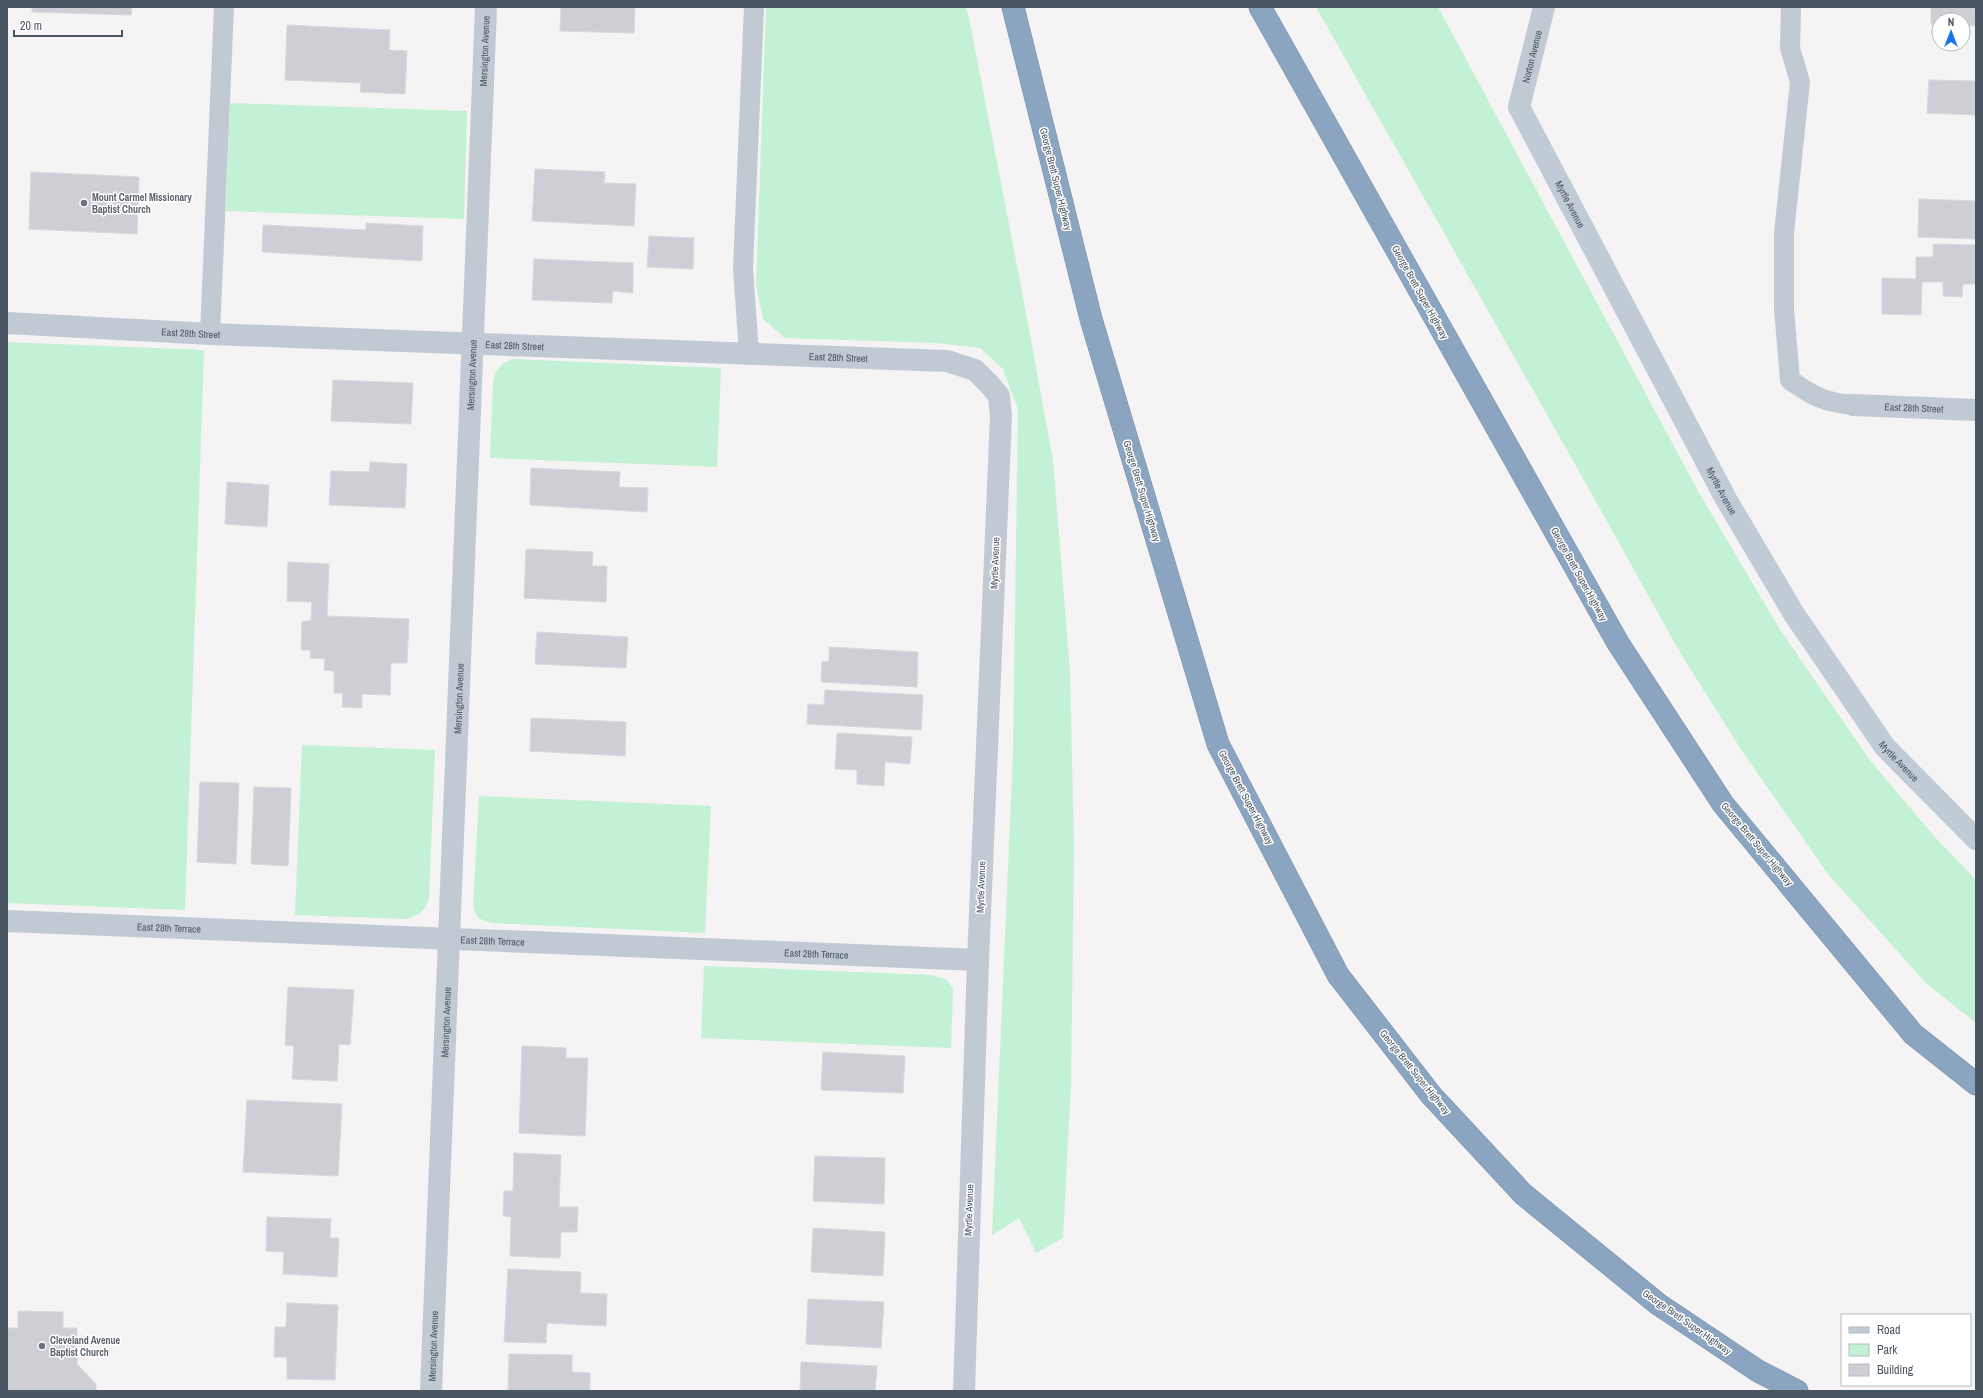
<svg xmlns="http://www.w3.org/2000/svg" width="1983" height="1398" viewBox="0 0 1983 1398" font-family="'Archivo Narrow',sans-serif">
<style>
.green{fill:#c3f1d5}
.building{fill:#cdcfd5;stroke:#d7d9de}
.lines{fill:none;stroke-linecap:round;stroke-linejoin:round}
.highway-casing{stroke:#7690ad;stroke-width:23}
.lane{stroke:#c1cad2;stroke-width:20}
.street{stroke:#c1cad2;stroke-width:22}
.secondary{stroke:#c1cbd6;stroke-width:22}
.highway{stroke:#8ba5c1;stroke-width:22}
.worship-dot{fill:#6b7280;stroke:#fff;stroke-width:1.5}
.labels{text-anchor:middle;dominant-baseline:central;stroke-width:3;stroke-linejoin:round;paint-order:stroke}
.street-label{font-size:10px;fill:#4a5661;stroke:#fff}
.worship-label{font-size:10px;font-weight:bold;fill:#5b616d;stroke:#fff;text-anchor:start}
</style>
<rect width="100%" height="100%" fill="#f5f3f3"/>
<path class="green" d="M766,7H966L969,18L1021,286L1053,460L1070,672L1074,847L1071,1085L1063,1238L1036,1253L1019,1218L992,1235L1013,753L1018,410L1003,369L980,348L937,343L785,338L763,319L756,285Z
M1316,7H1438L1698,491L1779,628L1869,759L1933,835L1976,880V1023L1926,983L1828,874L1742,751L1681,654L1572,459Z
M230,103L467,111L464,219L226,211Z
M7,342L204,350L185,910L7,903Z
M513,359L721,368L717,467L490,458L493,382C496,369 500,364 513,359Z
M302,745L435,750L429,898C425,911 420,915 407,919L295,915Z
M479,796L711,806L705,933L491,923L478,918L473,907Z
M704,966L932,975L947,980L953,988L951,1048L701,1038Z"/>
<path class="building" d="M32,7H132L131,15L32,12Z
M561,7H635L634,33L560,31Z
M1931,7H1976V26L1963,25V20H1939V25L1931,24Z
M287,25L390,30L389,50L407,51L405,94L360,92L361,83L285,80Z
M1929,80L1976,81V115L1927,113Z
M535,169L605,172L604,183L636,184L634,226L532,221Z
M31,172L139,177L137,234L29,229Z
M1919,199L1976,201V239L1918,237Z
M366,223L423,226L422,261L262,252L263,225L366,230Z
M649,236L694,238L693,269L647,267Z
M1933,244L1976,245V284H1963L1962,297L1943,296V282H1922L1921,315L1882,314V278L1916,279V257H1933Z
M534,259L633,263V293L613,291L612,303L532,300Z
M333,380L413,383L411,424L331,421Z
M370,462L407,464L405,508L329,505L331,471L369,472Z
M531,468L620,472L619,487L648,488L647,512L530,505Z
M227,482L269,485L267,527L225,524Z
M526,549L593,552L592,566H607L606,602L524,598Z
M288,562L329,564L327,616L409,619L407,663H391L390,695L362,694V708L342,707L343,693H334V671L324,670L325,659L310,658L311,650H301L302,621H311L312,602L287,601Z
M537,632L628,637L626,668L535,664Z
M829,647L918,652L917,687L821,682L822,661L829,662Z
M825,690L923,695L921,730L807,724L808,704L824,705Z
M531,718L626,722L625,756L530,751Z
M837,733L912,737L910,764L885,762L884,786L857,784V770L835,769Z
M200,782L239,783L236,864L197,862Z
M254,787L291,788L288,866L251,864Z
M288,987L354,990L350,1045L339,1044L337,1081L292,1079L294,1046L285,1045Z
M522,1046L566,1048V1058H588L585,1136L519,1133Z
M823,1052L905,1056L903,1093L821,1090Z
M247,1100L342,1104L338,1176L243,1172Z
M514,1153L561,1155L559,1207H578L577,1232H561L560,1258L510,1256L511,1217L503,1216L504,1191H513Z
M815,1156L885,1158L884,1204L813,1201Z
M267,1217L331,1219L330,1238H339L337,1277L283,1274L284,1252L266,1251Z
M813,1228L885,1232L883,1276L811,1272Z
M508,1269L581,1272L580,1293L607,1294L606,1326L547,1323L546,1343L504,1342Z
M808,1299L884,1302L881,1348L806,1344Z
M287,1303L338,1305L335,1380L287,1379V1357H274L275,1327H286Z
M18,1311L63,1312V1328H77V1364L96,1384V1391H7V1328H18Z
M509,1354L572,1355V1372L590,1373V1391H508Z
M801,1362L877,1366L875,1391H800Z"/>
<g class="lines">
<g class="highway-casing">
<path id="highway" d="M1013,7L1091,319L1218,744L1338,975L1431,1095L1523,1194L1658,1304L1758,1371L1797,1391
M1260,7L1618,643L1723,804L1913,1034L1976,1084"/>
</g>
<path class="lane" d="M1791,7L1790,48L1800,82L1784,233V309L1790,380C1814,397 1824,402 1853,405
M210,334L224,7
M749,354L743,268L754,7"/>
<g class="street">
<path id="s1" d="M1519,107L1544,7"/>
<path id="s2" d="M7,323L210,334L947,361L975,370L990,385L999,396L1001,416L978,960L964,1391"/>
<path id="s3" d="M1853,405L1976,410"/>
<path id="s4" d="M7,921L978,960"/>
<path id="s5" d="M431,1391L486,7"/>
</g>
<path class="secondary" id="s6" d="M1519,107L1726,499L1794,614L1885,747L1976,839"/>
<use href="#highway" class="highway"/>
</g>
<g class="worship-dot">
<circle cx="84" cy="203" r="4"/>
<circle cx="42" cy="1346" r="4"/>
</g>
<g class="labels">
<g class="street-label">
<text stroke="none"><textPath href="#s5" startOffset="1341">Mersington Avenue</textPath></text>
<text stroke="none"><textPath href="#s1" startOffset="52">Norton Avenue</textPath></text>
<text transform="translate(1056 179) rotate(76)">George Brett Super Highway</text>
<text stroke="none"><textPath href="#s6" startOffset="110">Myrtle Avenue</textPath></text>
<text transform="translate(1420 292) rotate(61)">George Brett Super Highway</text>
<text stroke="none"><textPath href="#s2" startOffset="184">East 28th Street</textPath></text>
<text stroke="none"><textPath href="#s2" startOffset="508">East 28th Street</textPath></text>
<text stroke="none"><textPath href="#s2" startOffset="832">East 28th Street</textPath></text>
<text stroke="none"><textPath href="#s5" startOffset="1017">Mersington Avenue</textPath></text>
<text stroke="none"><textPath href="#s3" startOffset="61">East 28th Street</textPath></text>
<text stroke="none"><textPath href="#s6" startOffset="434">Myrtle Avenue</textPath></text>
<text transform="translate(1142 491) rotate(73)">George Brett Super Highway</text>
<text transform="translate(995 563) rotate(-88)">Myrtle Avenue</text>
<text transform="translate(1579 574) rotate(61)">George Brett Super Highway</text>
<text stroke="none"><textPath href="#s5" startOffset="693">Mersington Avenue</textPath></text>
<text stroke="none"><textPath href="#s6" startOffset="758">Myrtle Avenue</textPath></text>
<text transform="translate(1246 797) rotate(62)">George Brett Super Highway</text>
<text transform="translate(1757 844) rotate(50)">George Brett Super Highway</text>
<text transform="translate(981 887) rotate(-88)">Myrtle Avenue</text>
<text stroke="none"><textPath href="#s4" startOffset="162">East 28th Terrace</textPath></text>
<text stroke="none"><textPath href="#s4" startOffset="486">East 28th Terrace</textPath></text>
<text stroke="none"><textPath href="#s4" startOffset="810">East 28th Terrace</textPath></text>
<text stroke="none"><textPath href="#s5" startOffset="369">Mersington Avenue</textPath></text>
<text transform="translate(1415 1072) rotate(51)">George Brett Super Highway</text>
<text transform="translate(969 1210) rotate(-88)">Myrtle Avenue</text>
<text transform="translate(1687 1322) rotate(35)">George Brett Super Highway</text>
<text stroke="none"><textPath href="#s5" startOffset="45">Mersington Avenue</textPath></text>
</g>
<g class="worship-label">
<text x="92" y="197">Mount Carmel Missionary<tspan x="92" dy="12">Baptist Church</tspan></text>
<text x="50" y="1340">Cleveland Avenue<tspan x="50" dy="12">Baptist Church</tspan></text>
</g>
</g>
<rect width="1983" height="1398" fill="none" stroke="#4a5661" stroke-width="16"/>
<rect x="1841" y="1314" width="130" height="72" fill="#ffffff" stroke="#b7bbc0"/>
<rect x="1849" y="1327" width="20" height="6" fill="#c1cbd6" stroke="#b7bbc0"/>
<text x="1877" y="1334" font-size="12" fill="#4a5661">Road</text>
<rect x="1849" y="1344" width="20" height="12" fill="#c3f1d5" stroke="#b7bbc0"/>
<text x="1877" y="1354" font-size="12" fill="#4a5661">Park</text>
<rect x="1849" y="1364" width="20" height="12" fill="#cdcfd5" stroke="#b7bbc0"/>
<text x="1877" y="1374" font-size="12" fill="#4a5661">Building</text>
<g transform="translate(1951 32)"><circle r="19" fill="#ffffff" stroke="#b7bbc0"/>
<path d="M0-3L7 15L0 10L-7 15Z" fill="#1a73e8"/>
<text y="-6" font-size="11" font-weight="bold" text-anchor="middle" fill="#4a5661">N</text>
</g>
<path d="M14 30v6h108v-6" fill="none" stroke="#4a5661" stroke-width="2"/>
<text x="20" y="30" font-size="12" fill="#4a5661" stroke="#ffffff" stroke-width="3" paint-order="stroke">20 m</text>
</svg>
